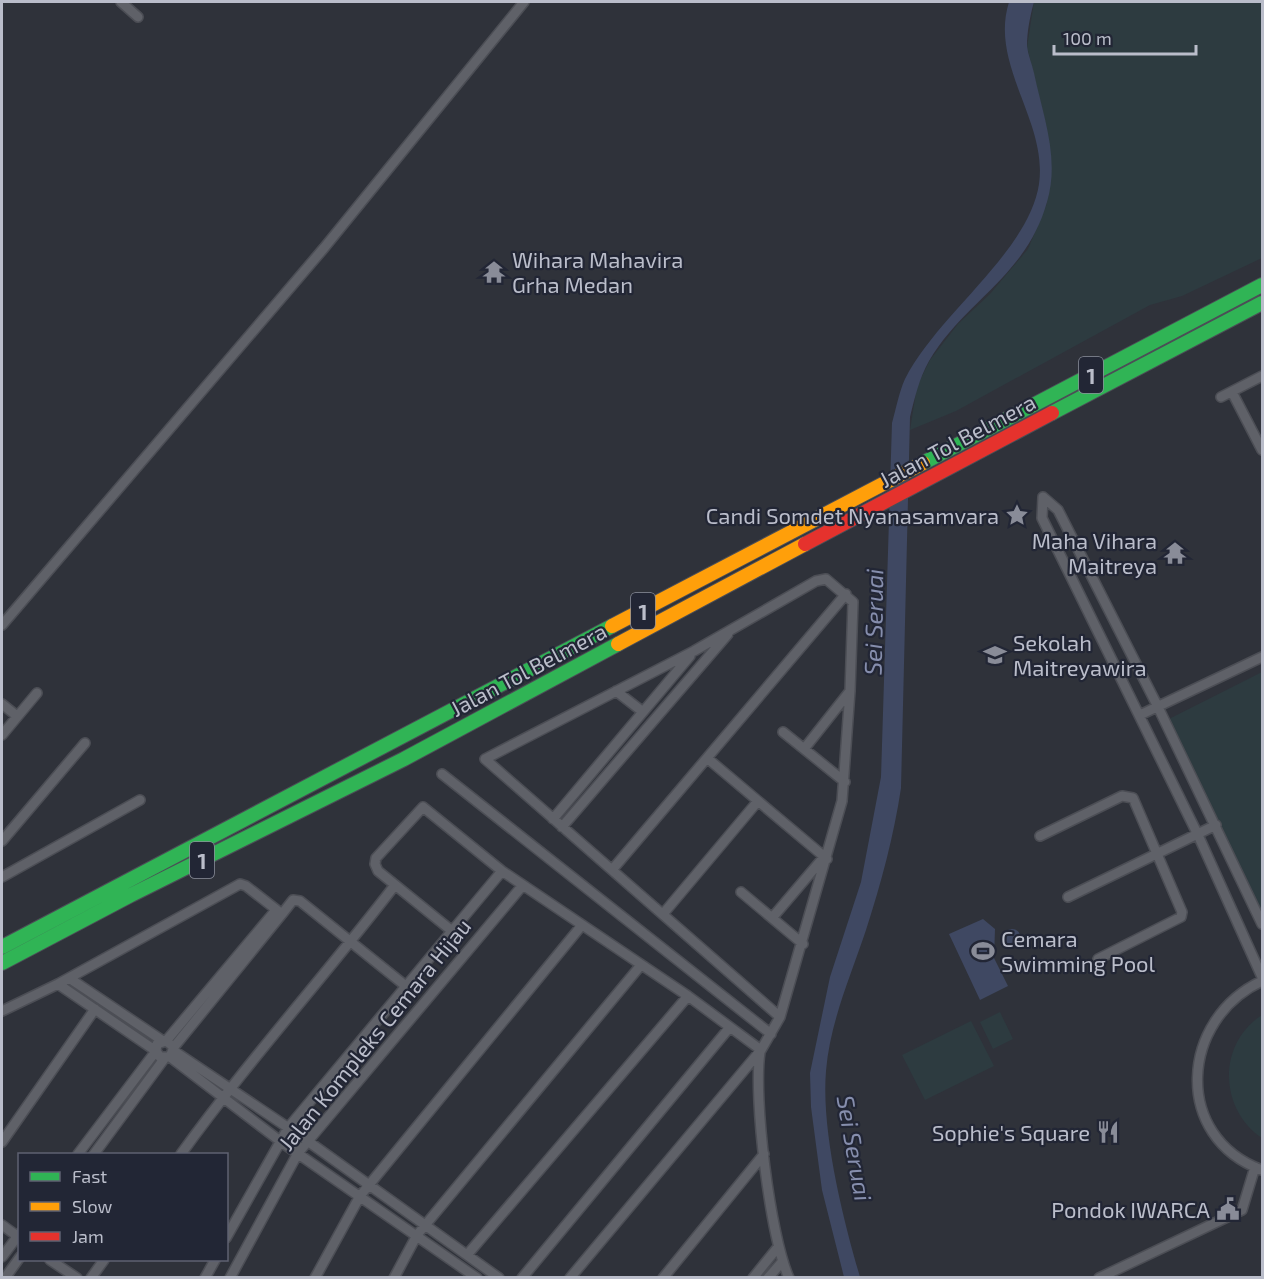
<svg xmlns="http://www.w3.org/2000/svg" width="1264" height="1279" viewBox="0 0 1264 1279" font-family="'Exo 2',sans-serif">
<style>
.green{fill:#2d3b40}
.water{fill:#3f4862}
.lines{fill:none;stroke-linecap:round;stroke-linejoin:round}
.street-casing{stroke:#4c4e55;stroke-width:12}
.fast-casing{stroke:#4b4e56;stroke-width:16}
.slow-casing{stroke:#4b4e56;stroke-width:16}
.jam-casing{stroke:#4b4e56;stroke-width:16}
.street{stroke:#5f6168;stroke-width:9}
.fast{stroke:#30b455;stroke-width:14}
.slow{stroke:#ff9f0a;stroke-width:14}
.jam{stroke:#e5322d;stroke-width:14}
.labels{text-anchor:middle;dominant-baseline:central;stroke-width:4.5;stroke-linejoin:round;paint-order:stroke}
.shield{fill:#222635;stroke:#8c909d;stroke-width:1.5}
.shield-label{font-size:21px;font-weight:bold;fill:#babdca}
.poi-label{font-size:22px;fill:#babdca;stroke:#222635;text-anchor:end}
.street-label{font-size:22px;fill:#babdca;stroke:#222635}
.water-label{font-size:24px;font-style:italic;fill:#868ead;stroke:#222635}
</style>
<rect width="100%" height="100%" fill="#2f323a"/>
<path class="green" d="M1034,2H1262V258L1182,296L1150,305L956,411L910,430L917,386L930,360L958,324L990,294L1028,249L1047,203L1046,125L1027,47Z
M1262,672V913L1167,720Z
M1000,1012L1013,1039L993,1049L980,1022Z
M1262,1015V1138C1219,1109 1217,1044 1262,1015Z
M971,1021L994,1066L925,1100L902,1055Z"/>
<path class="water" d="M1009,2H1034C1030,16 1027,32 1027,46C1028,55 1032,64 1034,73C1043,116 1060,158 1047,202C1026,277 964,301 929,361C919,379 915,397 910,417L901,788C894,835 881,884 866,930C851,975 830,1022 826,1071C821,1131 843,1219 860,1277H844L822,1190L811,1107L810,1073L830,977L861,882L881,777L892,423C896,409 899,392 905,379C937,315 1029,252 1039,184C1048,121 989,65 1009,2Z
M983,919L995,929L994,958L1008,986L980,1000L949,934Z
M1003 938a9 9 0 1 1 18 0a9 9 0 1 1-18 0Z"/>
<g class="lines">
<g class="street-casing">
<path id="street" d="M121,2L138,17
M1232,392L1262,450
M1221,397L1262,376
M1043,497L1042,518L1198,835L1262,977
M1043,497L1058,510L1158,707L1262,924
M2,625L324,248L524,2
M616,691L643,712
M2,704L17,716
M1140,715L1262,657
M783,732L845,782
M2,735L37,693
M804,749L850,691
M707,758L827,859
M442,774L771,1034
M553,819L690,656
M562,827L728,634
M1040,836L1122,796L1133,798L1182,912L1181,917L1098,959
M2,841L85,743
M612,870L846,594
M2,877L140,800
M741,892L803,944
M1068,897L1216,825
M663,914L758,801
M772,918L824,857
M452,931L378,871L375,864L376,858L423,807L502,871L688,996L761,1050
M69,978L163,1041
M1262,981C1180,1019 1172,1137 1262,1170
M58,984L156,1051L160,1057H170L174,1047L166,1041L157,1044L156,1051L78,1154
M2,1011L58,984L240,884L246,886L282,914L293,900L300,901L407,987
M166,1041L276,910
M174,1047L282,914
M174,1051L302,1137L499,1278
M760,1052C753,1097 770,1236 789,1278
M170,1057L284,1144L477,1278
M2,1142L95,1009
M94,1154L164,1059
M181,1154C248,1061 325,976 395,885
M2,1225L20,1238
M226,1238L288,1128L502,871
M467,1255L688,996
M2,1257L20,1233
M50,1260L77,1278
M5,1278L20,1257
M91,1278L104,1260
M205,1278L215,1260
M230,1278L298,1153L523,885
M315,1278L360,1196L582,925
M394,1278L417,1235L641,965
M522,1278L730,1027
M570,1278L761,1050L780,1017L842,801L850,691L853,602L826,579L816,581L694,651L485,759L780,1017
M663,1278L764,1154
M753,1278L778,1247
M768,1278L782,1262
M1099,1278L1242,1210L1255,1167"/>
</g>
<g class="fast-casing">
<path id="fast" d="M1052,413L1262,303
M923,463L1262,285
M2,947L612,626
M2,963L131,895L404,759L618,644"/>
</g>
<g class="slow-casing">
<path id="slow" d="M612,626L923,463
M618,644L805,544"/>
</g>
<g class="jam-casing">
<path id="jam" d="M805,544L1052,413"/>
</g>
<use href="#street" class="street"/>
<use href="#fast" class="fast"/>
<use href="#slow" class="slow"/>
<use href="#jam" class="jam"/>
</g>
<defs>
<g id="temple-bare" transform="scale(1.8)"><path d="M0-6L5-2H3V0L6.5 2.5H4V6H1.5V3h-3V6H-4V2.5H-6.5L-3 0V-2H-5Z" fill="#898c98" stroke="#222635" stroke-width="2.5" paint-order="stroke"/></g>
<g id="sight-bare" transform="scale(1.8)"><path d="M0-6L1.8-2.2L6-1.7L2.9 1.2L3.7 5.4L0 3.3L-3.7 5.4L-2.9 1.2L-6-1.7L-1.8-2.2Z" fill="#898c98" stroke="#222635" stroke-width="2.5" paint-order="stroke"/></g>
<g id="school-bare" transform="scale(1.8)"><path d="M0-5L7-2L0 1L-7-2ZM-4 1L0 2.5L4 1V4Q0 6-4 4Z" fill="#898c98" stroke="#222635" stroke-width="2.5" paint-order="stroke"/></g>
<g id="stadium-bare" transform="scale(1.8)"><path d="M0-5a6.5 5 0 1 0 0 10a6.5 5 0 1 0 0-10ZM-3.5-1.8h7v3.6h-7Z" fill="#898c98" stroke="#222635" stroke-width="2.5" paint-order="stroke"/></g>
<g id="restaurant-bare" transform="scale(1.8)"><path d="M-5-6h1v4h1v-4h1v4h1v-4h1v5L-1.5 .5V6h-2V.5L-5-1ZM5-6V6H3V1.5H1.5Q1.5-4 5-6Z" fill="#898c98" stroke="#222635" stroke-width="2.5" paint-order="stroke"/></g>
<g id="civic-bare" transform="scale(1.8)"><path d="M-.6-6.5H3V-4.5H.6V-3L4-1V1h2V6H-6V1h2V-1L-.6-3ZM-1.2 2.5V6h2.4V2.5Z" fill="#898c98" stroke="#222635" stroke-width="2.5" paint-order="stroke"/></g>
</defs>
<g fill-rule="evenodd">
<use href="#temple-bare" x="494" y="272"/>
<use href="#sight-bare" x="1017" y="515"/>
<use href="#temple-bare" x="1175" y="553"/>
<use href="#school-bare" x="995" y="655"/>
<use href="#stadium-bare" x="983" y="951"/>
<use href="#restaurant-bare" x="1108" y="1132"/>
<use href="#civic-bare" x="1228" y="1209"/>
</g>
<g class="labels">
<g class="shield">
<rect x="1079" y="357" width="24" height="36" rx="4.5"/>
<rect x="631" y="593" width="24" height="36" rx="4.5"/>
<rect x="190" y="842" width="24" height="36" rx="4.5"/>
</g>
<g class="shield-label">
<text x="1091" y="375">1</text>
<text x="643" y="611">1</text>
<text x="202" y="860">1</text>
</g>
<g class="poi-label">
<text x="512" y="259" text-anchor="start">Wihara Mahavira<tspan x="512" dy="25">Grha Medan</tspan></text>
<text x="999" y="515">Candi Somdet Nyanasamvara</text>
<text x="1157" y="540">Maha Vihara<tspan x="1157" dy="25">Maitreya</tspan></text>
<text x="1013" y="642" text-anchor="start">Sekolah<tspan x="1013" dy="25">Maitreyawira</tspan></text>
<text x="1001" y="938" text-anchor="start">Cemara<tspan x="1001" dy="25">Swimming Pool</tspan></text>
<text x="1090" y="1132">Sophie's Square</text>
<text x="1210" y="1209">Pondok IWARCA</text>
</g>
<g class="street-label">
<text transform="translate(957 440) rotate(-28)">Jalan Tol Belmera</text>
<text transform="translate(528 669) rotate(-28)">Jalan Tol Belmera</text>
<text transform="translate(374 1034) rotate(-51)">Jalan Kompleks Cemara Hijau</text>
</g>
<g class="water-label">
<text transform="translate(873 622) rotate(-89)">Sei Seruai</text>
<text transform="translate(855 1148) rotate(80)">Sei Seruai</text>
</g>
</g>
<rect width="1264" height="1279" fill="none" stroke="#babdca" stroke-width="6"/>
<rect x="18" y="1153" width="210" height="108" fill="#222635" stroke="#5f6271" stroke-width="1.5"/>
<rect x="30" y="1172" width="30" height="9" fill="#30b455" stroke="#5f6271" stroke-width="1.5"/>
<text x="72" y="1183" font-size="18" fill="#babdca">Fast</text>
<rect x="30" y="1202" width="30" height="9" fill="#ff9f0a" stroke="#5f6271" stroke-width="1.5"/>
<text x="72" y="1213" font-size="18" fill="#babdca">Slow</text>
<rect x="30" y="1232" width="30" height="9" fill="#e5322d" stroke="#5f6271" stroke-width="1.5"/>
<text x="72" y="1243" font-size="18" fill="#babdca">Jam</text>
<path d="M1054 45v9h142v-9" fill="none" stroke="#babdca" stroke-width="3"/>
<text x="1063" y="45" font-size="18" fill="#babdca" stroke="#222635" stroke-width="4.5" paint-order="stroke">100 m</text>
</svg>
